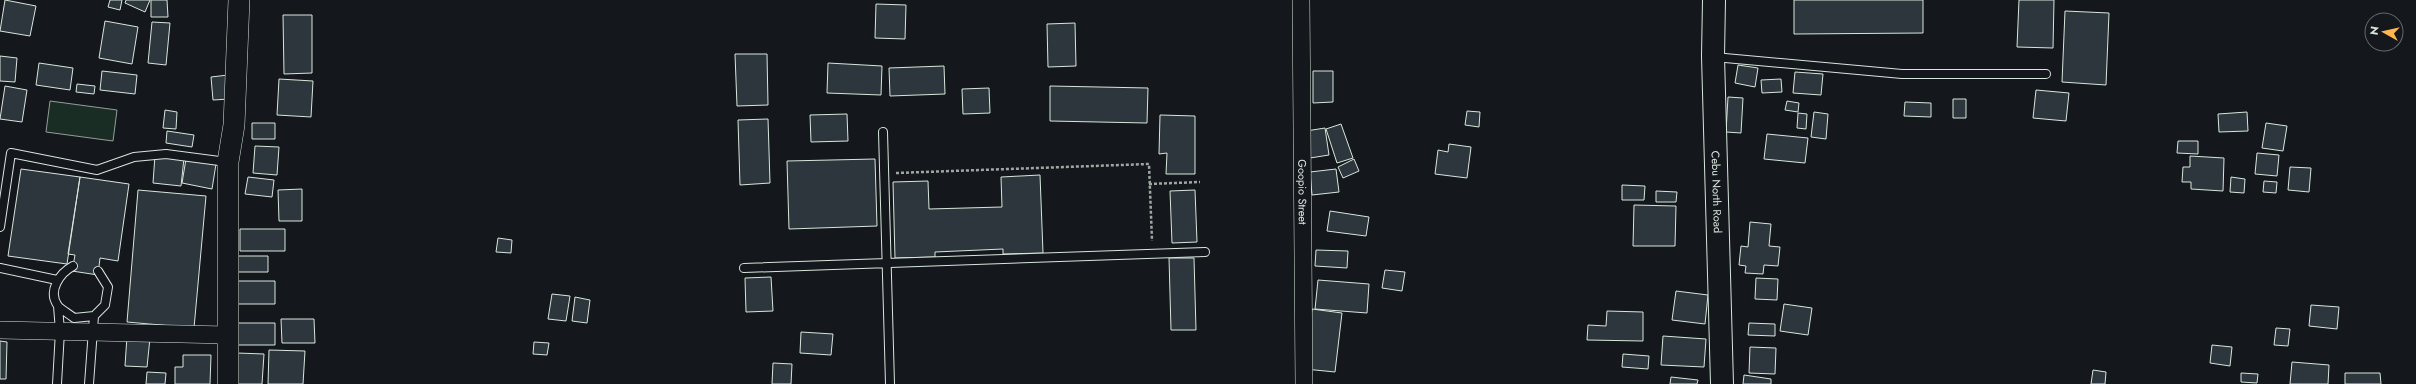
<svg xmlns="http://www.w3.org/2000/svg" width="2416" height="384" viewBox="0 0 2416 384" font-family="Jost,sans-serif">
<style>
.green{fill:#1a2d24;stroke:#939e99}
.building{fill:#2c363c;stroke:#d8e6dc}
.lines{fill:none;stroke-linecap:round;stroke-linejoin:round}
.service-casing{stroke:#d8e6dc;stroke-width:10}
.minor-casing{stroke:#d8e6dc;stroke-width:18}
.tertiary-casing{stroke:#d8e6dc;stroke-width:22}
.trunk-casing{stroke:#d8e6dc;stroke-width:24}
.path{stroke:#9da8a2;stroke-width:2.5;stroke-dasharray:3 2;stroke-linecap:butt}
.service{stroke:#14181c;stroke-width:8}
.minor{stroke:#14181c;stroke-width:17}
.tertiary{stroke:#14181c;stroke-width:21}
.trunk{stroke:#14181c;stroke-width:22}
.labels{text-anchor:middle;dominant-baseline:central;stroke-width:3;stroke-linejoin:round;paint-order:stroke}
.street-label{font-size:11px;fill:#d8e6dc;stroke:#14181c}
</style>
<rect width="100%" height="100%" fill="#14181c"/>
<path class="green" d="M50,101L117,110L113,141L46,132Z"/>
<path class="building" d="M5,0L36,6L30,36L0,31Z
M110,0H122L120,10L108,7Z
M126,0H150L145,12L125,3Z
M151,0H167L168,17H151Z
M1794,0H1923V33L1794,34Z
M2019,0H2054L2053,48L2017,47Z
M876,4L906,5L905,39L875,38Z
M2065,11L2109,13L2106,85L2062,82Z
M283,15H312V73L284,74Z
M105,21L138,27L132,64L99,58Z
M152,22L170,23L166,65L148,63Z
M1075,23L1076,66L1048,67L1047,24Z
M735,54H767L768,105L737,106Z
M0,56L17,58L15,82L0,81Z
M39,63L73,68L70,90L36,85Z
M828,63L882,66L881,95L827,93Z
M1738,65L1758,68L1755,87L1735,83Z
M944,66L945,94L890,96L889,68Z
M102,71L137,75L135,94L100,90Z
M1313,71H1333V102L1313,103Z
M1795,72L1823,74L1821,95L1793,93Z
M228,75L230,99L213,100L211,77Z
M279,79L313,81L311,117L277,115Z
M1781,79L1782,92L1762,93L1761,80Z
M77,84L95,86L94,94L76,92Z
M5,86L27,90L22,122L0,119Z
M1050,86L1148,88L1147,123L1050,121Z
M989,88L990,113L963,114L962,89Z
M2036,90L2069,93L2066,121L2033,118Z
M1728,97L1743,98L1741,133L1726,132Z
M1953,99H1966V118H1953Z
M1787,101L1799,103L1798,112L1785,110Z
M1905,102L1931,103V117L1904,116Z
M165,110L177,112L176,129L163,128Z
M1467,111L1480,112L1479,127L1465,125Z
M1814,112L1828,114L1826,139L1811,137Z
M2247,112L2248,131L2219,132L2218,114Z
M1798,113L1807,114L1806,129L1797,128Z
M847,114L848,141L811,142L810,115Z
M1160,115L1195,116V174H1166L1167,153L1159,154Z
M768,119L770,183L740,185L738,120Z
M252,123H275V139H252Z
M2266,123L2287,126L2283,151L2262,148Z
M1341,124L1353,158L1337,163L1326,129Z
M1325,128L1329,155L1310,158L1306,131Z
M167,131L194,135L192,147L166,143Z
M1767,134L1808,138L1805,163L1764,159Z
M2178,141H2198V154L2177,153Z
M1449,144L1471,147L1467,178L1435,174L1438,150L1448,152Z
M255,146L279,147L277,175L253,173Z
M2257,153L2279,155L2277,176L2255,174Z
M155,155L184,158L181,186L153,183Z
M2190,156L2224,158L2223,191L2191,189V182H2182L2183,167H2190Z
M186,159L216,164L212,189L182,183Z
M875,159L877,226L789,229L787,161Z
M1354,159L1359,171L1343,178L1338,167Z
M2290,167L2311,168L2309,192L2288,190Z
M21,169L80,177L67,264L8,256Z
M1336,169L1339,192L1312,195L1310,172Z
M1040,175L1043,253L1003,254V249L935,252V257L895,258L893,182L928,181L929,209L1002,207L1001,177Z
M80,177L129,184L118,261L100,258L98,275L72,271L75,255L68,254Z
M248,177L274,180L272,197L245,194Z
M2231,177L2245,179L2244,193L2230,192Z
M2264,181L2277,182L2276,193L2263,192Z
M1622,185L1645,186L1644,200H1622Z
M302,189V221H279L278,190Z
M138,190L206,196L194,328L127,322Z
M1195,190L1197,242L1172,243L1170,191Z
M1656,191L1677,192L1676,202H1656Z
M1634,205L1676,206L1675,246H1633Z
M1330,211L1369,217L1366,236L1327,231Z
M1750,222L1771,224L1769,246L1780,247L1778,266L1764,265L1763,274L1745,273L1746,266L1739,265L1741,246L1748,247Z
M240,229H285V251H240Z
M498,238L512,240L511,253L496,252Z
M1316,250L1348,251L1347,268L1315,266Z
M237,256H268V272H238Z
M1169,258H1194L1196,330H1171Z
M1385,270L1405,272L1402,291L1382,288Z
M771,277L773,311L746,312L745,278Z
M1756,278L1778,279L1777,300L1755,299Z
M1318,280L1369,284L1367,313L1315,309Z
M233,281H275V304H233Z
M1676,291L1708,295L1705,324L1672,320Z
M552,294L570,296L566,321L548,319Z
M575,297L590,300L587,323L572,321Z
M1784,304L1812,308L1808,335L1780,331Z
M2311,305L2339,307L2337,329L2309,326Z
M1312,309L1342,313L1335,372L1305,369Z
M1607,311L1643,312V341L1587,340L1588,325L1606,326Z
M281,319H314L315,343H282Z
M234,323H275V345H234Z
M1749,323L1775,324V336L1748,335Z
M2276,328L2290,329L2288,346L2274,345Z
M801,332L833,334L831,355L800,353Z
M127,336L150,338L147,367L125,366Z
M1663,336L1706,339L1704,367L1661,365Z
M0,341L7,342L6,379H0Z
M534,342L549,343L547,355L533,354Z
M2212,345L2232,347L2230,366L2210,363Z
M1750,347L1776,348L1775,374L1749,373Z
M269,350L305,351L303,384H268Z
M237,353L264,354L262,384H236Z
M1623,354L1649,356L1648,369L1622,367Z
M183,355H211L210,384H175V367H183Z
M2292,362L2329,365L2328,384H2290Z
M773,363L792,364L791,384H772Z
M2093,370L2106,372L2105,384H2091Z
M147,372L166,373L165,384H146Z
M2241,373L2258,374L2257,383L2241,382Z
M2345,373H2380L2381,384H2345Z
M1744,375L1771,379V384H1743Z
M1671,377L1698,380L1697,384H1670Z"/>
<g class="lines">
<g class="service-casing">
<path id="service" d="M1714,57L1902,74H2046
M883,132L890,384
M0,227L11,153L97,170L134,157L166,154L227,162
M73,266C60,273 47,291 58,306C62,310 69,314 74,318L94,316L105,305L108,287L98,271
M0,268L57,280
M744,268L1205,252
M57,384L60,331L58,306
M89,384L94,316"/>
</g>
<g class="minor-casing">
<g id="minor">
<path id="s1" d="M1301,0L1304,384"/>
<path d="M0,330L227,335"/>
</g>
</g>
<g class="tertiary-casing">
<path id="tertiary" d="M228,384V162L234,125L239,0"/>
</g>
<g class="trunk-casing">
<g id="trunk">
<path id="s2" d="M1714,0L1713,56L1722,384"/>
</g>
</g>
<path class="path" d="M896,173L1149,164L1152,241
M1149,184L1200,182"/>
<use href="#service" class="service"/>
<use href="#minor" class="minor"/>
<use href="#tertiary" class="tertiary"/>
<use href="#trunk" class="trunk"/>
</g>
<g class="labels">
<g class="street-label">
<text stroke="none"><textPath href="#s1" startOffset="192">Goopio Street</textPath></text>
<text stroke="none"><textPath href="#s2" startOffset="192">Cebu North Road</textPath></text>
</g>
</g>
<g transform="translate(2384 32) rotate(278)"><circle r="19" fill="#14181c" stroke="#626a69"/>
<path d="M0-3L7 15L0 10L-7 15Z" fill="#ffb74d"/>
<text y="-6" font-size="11" font-weight="bold" text-anchor="middle" fill="#d8e6dc">N</text>
</g>
</svg>
